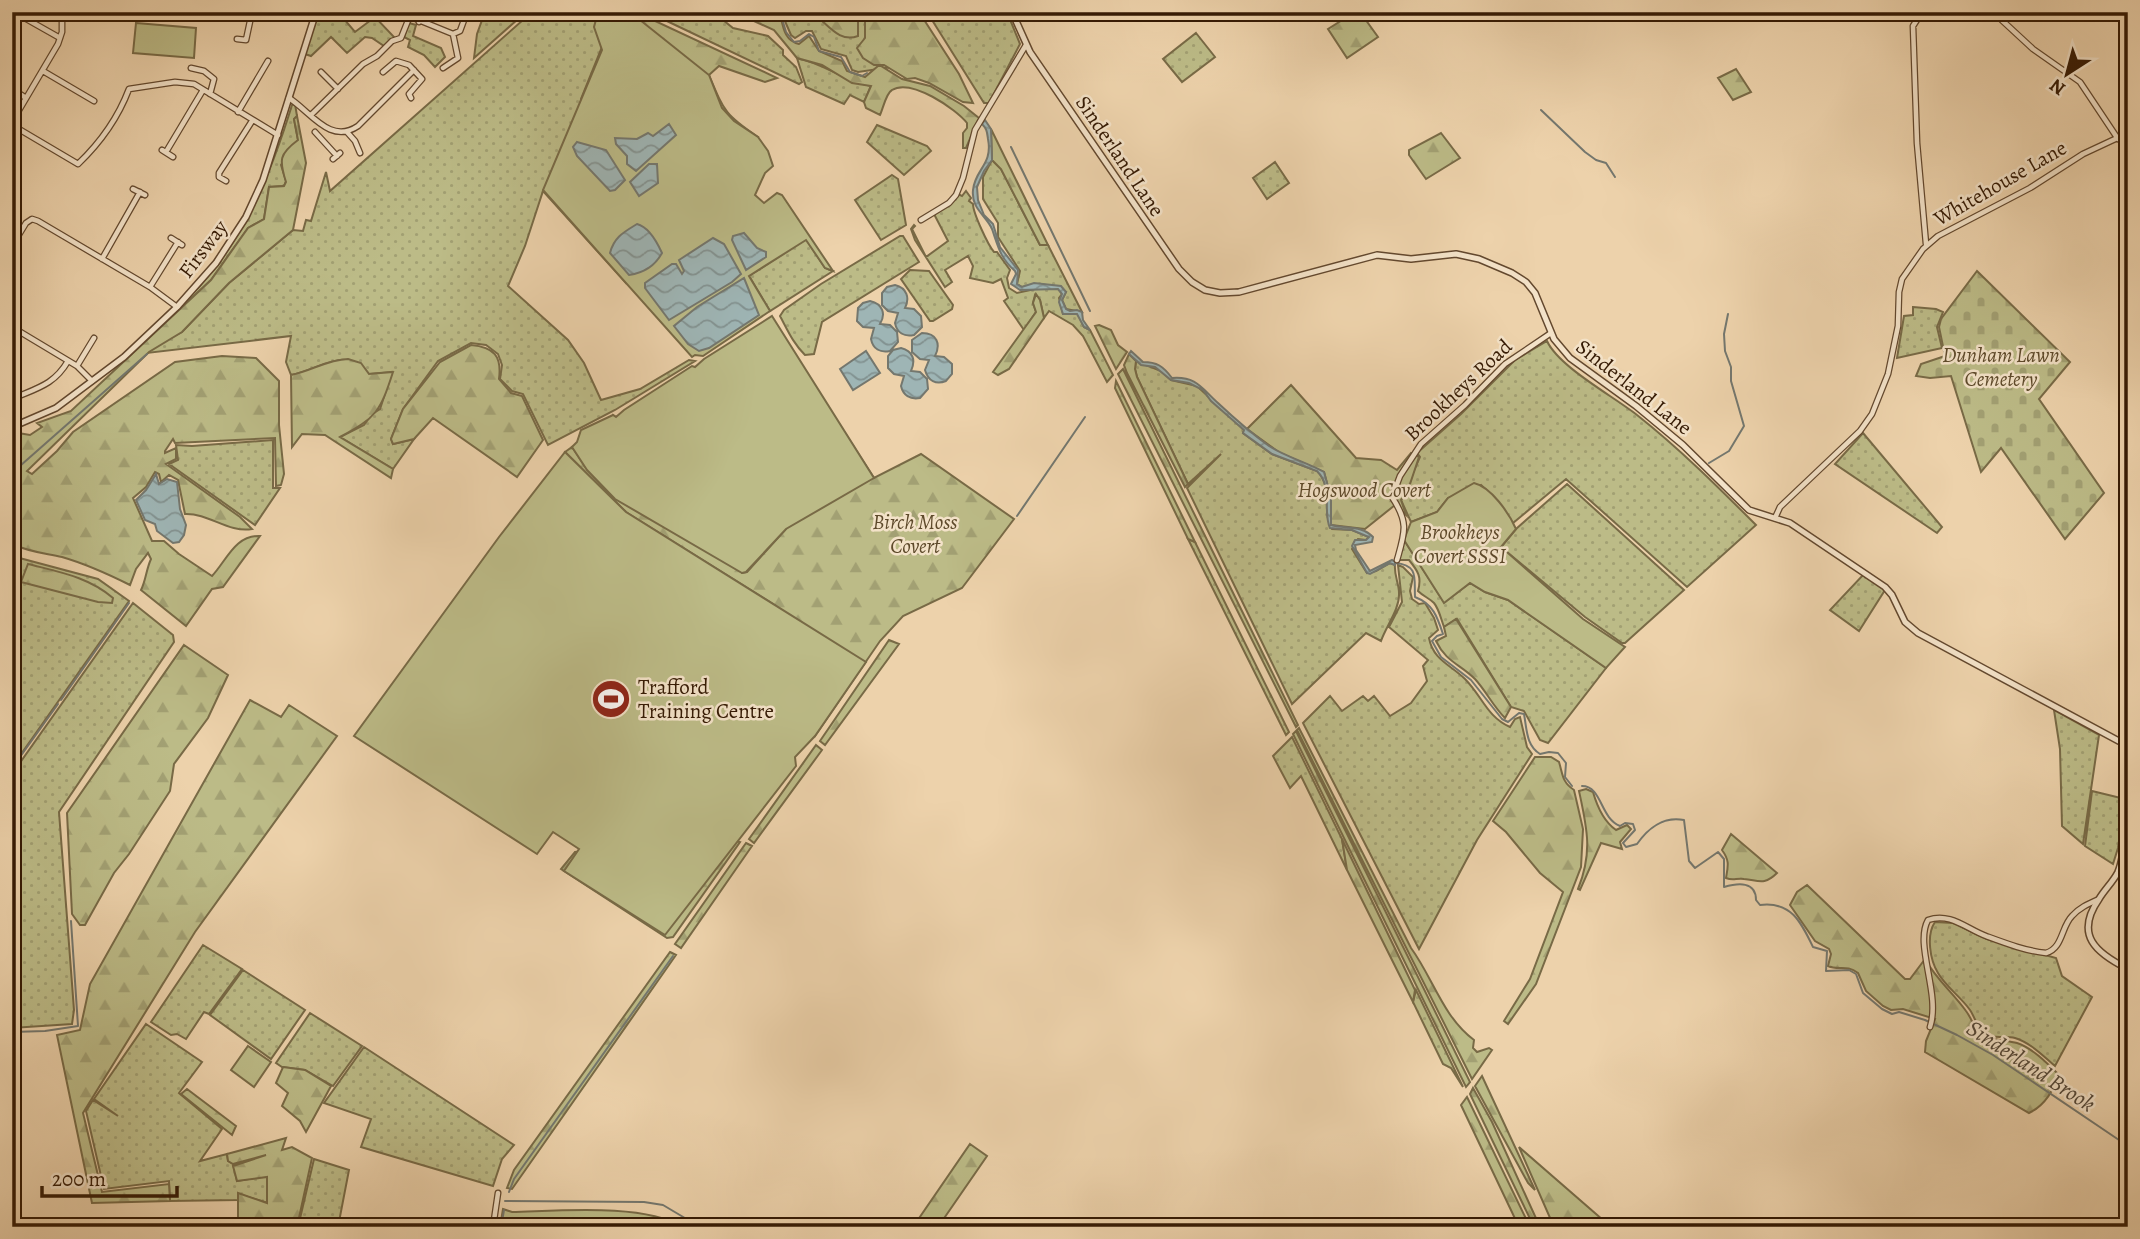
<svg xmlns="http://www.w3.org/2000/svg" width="2140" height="1239" viewBox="0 0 2140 1239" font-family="Alegreya,serif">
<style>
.grass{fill:url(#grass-dots);stroke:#786a46;stroke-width:2}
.forest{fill:url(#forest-firs);stroke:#786a46;stroke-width:2}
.cemetery{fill:url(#cemetery-stones);stroke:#786a46;stroke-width:2}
.green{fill:#bcbb87;stroke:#786a46;stroke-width:2}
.water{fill:url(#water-waves);stroke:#74776e;stroke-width:2}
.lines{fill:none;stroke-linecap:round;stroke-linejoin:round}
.stream{stroke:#74776e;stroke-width:2}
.minor-casing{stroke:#63482e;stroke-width:7}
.tertiary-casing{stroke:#63482e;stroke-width:8}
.minor{stroke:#f3e2c8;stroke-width:4.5}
.tertiary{stroke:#f3e2c8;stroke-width:5}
.labels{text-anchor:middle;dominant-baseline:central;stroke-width:5;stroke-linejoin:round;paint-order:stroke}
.street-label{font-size:21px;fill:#351a04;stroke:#f3e2c8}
.park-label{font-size:21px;font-style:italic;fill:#5e4a2b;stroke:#f3e2c8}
.poi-label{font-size:21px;fill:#351a04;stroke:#f3e2c8;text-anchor:start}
.water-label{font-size:23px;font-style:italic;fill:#544839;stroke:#f3e2c8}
</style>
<defs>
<pattern id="grass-dots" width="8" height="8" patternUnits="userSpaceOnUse" patternTransform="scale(1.75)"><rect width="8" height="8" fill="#bcbb87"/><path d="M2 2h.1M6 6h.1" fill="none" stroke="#a2a073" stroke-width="1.8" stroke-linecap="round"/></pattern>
<pattern id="forest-firs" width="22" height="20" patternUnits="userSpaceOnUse" patternTransform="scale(1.75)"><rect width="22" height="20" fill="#bcbb87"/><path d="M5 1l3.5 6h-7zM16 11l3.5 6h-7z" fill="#a2a073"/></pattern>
<pattern id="cemetery-stones" width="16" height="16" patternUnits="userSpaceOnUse" patternTransform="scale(1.75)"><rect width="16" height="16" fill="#bcbb87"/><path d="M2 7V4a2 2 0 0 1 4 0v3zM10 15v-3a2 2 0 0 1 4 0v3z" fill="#a2a073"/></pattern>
<pattern id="water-waves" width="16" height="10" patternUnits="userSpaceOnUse" patternTransform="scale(1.75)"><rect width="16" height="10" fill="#9eb5b5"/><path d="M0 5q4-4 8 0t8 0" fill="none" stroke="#829291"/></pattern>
</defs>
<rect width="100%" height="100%" fill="#edd2ab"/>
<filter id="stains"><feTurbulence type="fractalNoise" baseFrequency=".00286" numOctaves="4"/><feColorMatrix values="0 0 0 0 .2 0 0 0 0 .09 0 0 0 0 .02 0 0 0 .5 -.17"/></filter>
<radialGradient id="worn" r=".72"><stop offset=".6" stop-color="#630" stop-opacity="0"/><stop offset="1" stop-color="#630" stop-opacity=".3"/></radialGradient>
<path class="grass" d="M317,12H338L355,32L375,17L395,38L384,46L372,38L365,37L347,53L331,37L311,56L305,54Z
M485,12H526L474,58L477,34Z
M532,12H616L581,99L589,115L697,85L709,75C724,111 725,115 758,137L626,283L543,191L525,246L508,286L568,340L584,363L601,400L640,389L689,360L695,361L615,410L548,445L523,394L512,391L500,379L502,365L498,354L486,345L471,343L438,361L403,409L391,439L393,444L414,439L393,469L340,437L364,425L372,414L380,409L392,372L369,374C345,344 320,370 291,375L286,362L291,336L147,353L156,345L182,332L229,283L293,230L303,231L306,220L311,221L326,172L330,191Z
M648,12H713L733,28L768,36L783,50V55L796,67L802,82L799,84Z
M781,12H865L864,15L913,64L858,72L852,70L846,56L821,49L812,31H806L795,38L791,35Z
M927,12H1007L1020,44L989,103H984Z
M409,23L416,25L413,36L441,48L445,57L435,67L424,55L408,47L410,40L404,37Z
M1196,33L1215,57L1182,82L1163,59Z
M797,58C826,64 843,81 871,86L864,102L850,95L844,104L806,87Z
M295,104L297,116L294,119L298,140L281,165L286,181L284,186L269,187L264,219L248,228L211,280L140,347C148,332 184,303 199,287C246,235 271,173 292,105Z
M877,125L927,146L931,151L904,175L867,142Z
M992,160L1001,169L1040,245H1048L1082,312L1066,309L1062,300L1066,292C1051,284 1039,282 1022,287L1017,284L1020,271L998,237V223L983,199V177Z
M1275,162L1289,183L1267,199L1253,178Z
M892,175L898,179L906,225L881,240L855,200Z
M966,191L971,198L969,201L973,204C973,213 988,245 994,252H997L1010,270L1007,278L1009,288L1017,293L1035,289H1058L1062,294L1059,298L1063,314H1078L1084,327L1090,330L1113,375L1107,382L1083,336L1073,325L1049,311L1044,318L1040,300L1035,295L1033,303L1036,312L1024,330L1004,301L1008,298L1001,279L993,283L970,278L973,266L968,256L945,270L952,282L945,287L915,240L911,229L914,225L915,226L912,229L926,257L948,241L934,214L958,194L962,196Z
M900,236H903L919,262L822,322L814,354L805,355C793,343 788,331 780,316L784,310L821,284Z
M806,239L825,268L833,271L770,311L749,276Z
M910,270L929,271L953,305L952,309L933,321H930L901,279Z
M1913,307L1936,309L1943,312L1937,327L1942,348L1897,358L1904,316L1913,315Z
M1547,341C1559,367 1613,396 1637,415C1680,449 1718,487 1756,525L1687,587L1566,479L1513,523L1495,498L1481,485L1448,498L1437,512L1411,522L1401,500L1420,457L1417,453L1461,414L1515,360Z
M1136,361L1161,371L1171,380L1197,386L1244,430L1243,433L1272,454L1317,471C1334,487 1321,513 1332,529L1352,530L1369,537L1366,540L1358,539L1352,549L1367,573L1376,571L1390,563L1395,565C1394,576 1399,583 1399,593C1400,609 1386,626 1381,641L1366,633L1292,704L1187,488L1221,454L1188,484L1137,377L1135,369Z
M1863,433L1942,527L1937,533L1835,464Z
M273,440V488H280L255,525L169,464L178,460L176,445L192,446Z
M1567,484L1684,590L1625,643H1622L1585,617L1501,547L1516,529Z
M1188,539L1195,542L1289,732L1286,735Z
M1404,540L1444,602L1470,583L1485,592L1508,600L1606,668L1548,743L1540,740L1524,711L1511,707L1457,619L1444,627C1441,619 1439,609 1434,603C1429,598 1423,596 1418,591C1422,577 1418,571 1409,560H1399Z
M12,556L98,579L129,601L12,767Z
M1398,565L1403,567L1413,577L1410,591L1412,599L1419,604L1425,603L1434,618L1438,630L1429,638C1433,660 1451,665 1465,679C1482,696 1487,717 1510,727L1515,719L1520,717L1527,747L1532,754L1477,840L1419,949L1303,723L1330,696L1342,711L1363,696L1368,701L1374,696L1390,716L1411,703L1427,681L1423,666L1428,660L1389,627L1402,602Z
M1863,575L1885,590L1859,631L1830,610Z
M133,603L173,635L174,642L59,812L74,1010L72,1024L12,1028V774Z
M2054,710L2099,735L2083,844L2062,826L2060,749Z
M1292,737L1342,839L1347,870L1301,776L1290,788L1273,756Z
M2092,791L2125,799L2118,848L2113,864L2085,846Z
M1935,922L1953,923L1987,939L2056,958L2062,976L2092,997L2055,1066C2043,1056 2031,1043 2015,1038C2005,1035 1992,1040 1984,1033C1977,1028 1975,1017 1970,1010C1961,997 1946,987 1938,973C1930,960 1926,935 1935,922Z
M203,945L242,969L209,1014L204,1012L186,1039L177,1034L171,1035L151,1022Z
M243,970L305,1010L271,1059L210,1015Z
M1416,990L1463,1087L1451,1068L1443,1064L1413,1002Z
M310,1013L362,1046L333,1086L305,1070L282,1067L276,1063Z
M146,1024L202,1062L179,1093L222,1129L200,1161L227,1154L228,1161L233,1164L237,1181L267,1176L268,1203L238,1194V1200L170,1201L169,1181L104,1189L86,1111L93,1100L118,1116L94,1099Z
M364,1047L514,1145L502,1159L493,1186L361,1147L371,1119L324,1103Z
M314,1159L349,1170L338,1227H298Z"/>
<path class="forest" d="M616,12H636L777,78L765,82L719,66L698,85Z
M810,12H836L842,18L858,19V36C837,44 826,20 810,12Z
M865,12H919L959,74L973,103L963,102L929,83L915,78L907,79L884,65H874L863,58L857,48L865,38Z
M1355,12H1360L1378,37L1347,58L1328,29Z
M774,14H780C783,26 784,41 799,44L809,36L819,51L842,61L847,71L865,77L878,66H881L902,79L930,86L964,106L979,118L966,148H963V133L967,128V123C956,109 911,78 892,90C886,93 883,109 880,115L866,108L864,102L871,86L852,83L822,65L797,58L774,30L756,22Z
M1736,69L1751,92L1733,100L1718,78Z
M297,116L306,163L293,230L229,283L182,332L149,352L27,471L32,474L57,451L73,432L175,362L222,356L256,358L279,381V425L284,474L281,485L276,486L275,438L175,443L173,439L165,451V453L176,448V459L166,464L240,517L252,529C228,533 209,513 185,514L178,480L169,475L161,482L159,474L155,472L146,487L133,498L152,541H164L179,554L212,576C227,560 235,535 260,536L223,587L212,589L186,626L141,590C146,580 146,570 151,559L148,553L136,569L130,585C108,574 86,564 62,557C44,553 29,552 12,544V478L17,474L12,473V457L19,459L18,433L30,435L42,427L37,423L71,411L211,280L248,228L264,219L269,187L284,186L286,182C279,160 279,154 298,140L294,119Z
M991,129L1048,245H1040L1001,169L992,160Z
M1441,133L1460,158L1426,179L1409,155V150Z
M1036,294L1040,300L1044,318L1009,369L998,375L993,372L1036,312L1033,303Z
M1099,325L1111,330L1118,345L1127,352L1116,369L1095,326Z
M471,345C494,347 502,356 499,379L511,393L522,396L543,440L517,477L433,418L414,439L393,444L391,439L403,409L440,362Z
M1129,354L1136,361L1135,369L1137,377L1188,484L1185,487L1127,373L1124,365Z
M348,359L361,363L369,374L393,372C380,412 377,417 340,437L393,469L391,478L325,435L302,434L292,447L291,375C312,371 326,360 348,359Z
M1123,369L1298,725L1296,727L1118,374Z
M1116,381L1195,542L1188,539L1115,388Z
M1291,385L1356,458L1381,460L1397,470L1411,453L1419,457L1408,490L1401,500L1406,515L1395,505L1365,529L1331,525V498L1324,472L1280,453L1247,429Z
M613,415L616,417L620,415L666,480L742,573L747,572L786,529L841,427L874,478L921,454L1014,519L962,588L903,616L880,641L815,736L776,606L626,512L565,452L572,447L587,469Z
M28,564C59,572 89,577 113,598L112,603L98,602L21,582Z
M1456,619L1511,707L1505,718C1493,706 1486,691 1475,679C1460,664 1446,662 1436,641L1446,636L1444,627Z
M889,640L899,644L825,745L820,741Z
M184,645L228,675L208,718L174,764L170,791L129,854L114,873L85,925H80L72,914L67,813Z
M250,700L281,717L289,705L337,736L195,932L83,1113L102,1192L169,1184L170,1201L92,1203L57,1035L80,1030L90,984Z
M1299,728L1411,948C1433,978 1443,1017 1474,1040L1473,1048L1477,1052L1489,1048L1492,1050L1472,1079L1297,730Z
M1296,731L1470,1082L1466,1087L1293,734Z
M816,745L822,750L754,843L749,839Z
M1535,757H1551L1559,762C1563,775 1562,782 1574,790L1583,829L1581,867L1536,984L1508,1024L1504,1021L1530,979L1563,892L1540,873L1506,832L1493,821Z
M1586,789L1593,792C1597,806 1603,821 1616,830L1627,825L1631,829L1620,842L1622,849L1601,843L1580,890L1578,889C1593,852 1587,828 1579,791Z
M1731,834L1777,873C1764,886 1758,880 1744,879C1736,878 1733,881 1726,878C1728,866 1730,861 1722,850Z
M725,838L740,842L673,937L667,938L561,869L575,852Z
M1342,839L1415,990L1413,1002L1347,870Z
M746,843L752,846L681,948L675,944Z
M1807,885L1905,979H1910L1925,959C1936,979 1953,993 1966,1011C1973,1020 1974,1031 1985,1036C1995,1041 2007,1040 2017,1043C2032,1048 2046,1062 2057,1073C2056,1089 2044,1106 2029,1113L1925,1052L1926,1041L1935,1019L1903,1009L1891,1010L1883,1006L1866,991L1858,973C1846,964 1839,971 1828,966L1831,954L1829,949L1815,941L1790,905L1797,892Z
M670,952L676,955L512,1189L507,1188L514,1170Z
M283,1067L305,1070L331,1086L306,1132L300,1121L282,1106L288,1093L276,1083Z
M1482,1076L1535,1190L1528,1183L1475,1086Z
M1473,1088L1492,1122L1540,1227H1534L1470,1094Z
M187,1089L236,1126L232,1135L181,1094Z
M1467,1097L1530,1227H1519L1461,1105Z
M286,1138L282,1150L292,1147L312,1158L297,1227H238V1193L267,1203V1177L237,1181L233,1166L266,1155L233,1164L228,1161L227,1154Z
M970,1144L987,1156L938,1227H913Z
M1519,1147L1611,1227H1554Z"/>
<path class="cemetery" d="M1977,271L2070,362L2039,399L2104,493L2065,539L2001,448L1981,472L1951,376L1930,378L1916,376L1921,364L1945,356L1939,327L1941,319Z"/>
<path class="green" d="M598,12H630L709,75L722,108L734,121L758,137L768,151L773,166L765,173L755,195L764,203L777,193L782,195L833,271L825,268L806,240L749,276L770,311L703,356L695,355L692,357L543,190L602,50L594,27Z
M136,23L196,28L194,58L133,53Z
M772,316L874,478L786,529L746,572L742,573L615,499L587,470L572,447L577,442L581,430L613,415L616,417L624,410L692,366L695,367L704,359Z
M565,452L626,512L866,662L815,736L795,757L796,766L665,935L564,871L579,849L553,832L537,854L354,736L499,537Z
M1474,483C1491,487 1509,513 1516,529L1501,547L1583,619L1625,647L1606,668L1508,600L1485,592L1470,583L1444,603L1404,540L1411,522L1437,512L1448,498Z
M248,1046L271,1062L254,1087L231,1070Z
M503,1209L512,1212C557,1211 645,1203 682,1227H500Z"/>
<path class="water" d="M985,120L991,129L992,160L984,171L977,187L978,200L984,215L993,224L1000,247L1018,270L1017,284L1022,287L1034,283L1061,286L1066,292L1062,300L1066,309L1070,311L1077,310L1082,312L1083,320L1090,330L1084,327L1077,314H1063L1059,302L1062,294L1058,289L1020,290L1011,284L1016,274L1015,271C1000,258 998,246 992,229C986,215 971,209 973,190C975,169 993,165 988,139C987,132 987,129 982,124Z
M669,124L676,135L636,171L627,164V156L616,144L615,138L637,139L648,133L653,136Z
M577,142L606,150L625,180L615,190L610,191L577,156L573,147Z
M649,164H657L658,183L639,196L630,182Z
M637,224C649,227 657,242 662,253C655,266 643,273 629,275L610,253C614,237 624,232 637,224Z
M744,233L757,248L766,252V257L746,270L732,240L733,236Z
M713,238L724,244L741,274L732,282L669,320L645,288V283L672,264H676L682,274L684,271L679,260Z
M744,278L759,315L709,348L699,351L688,344L674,326L697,307Z
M895,285C907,288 910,298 905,308L914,309L921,316L922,327L914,335C904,337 897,333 895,323L898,313L888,311L882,305V293L887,287Z
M870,301C883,304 886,314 880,324L890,325L897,332L898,342L890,351C880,353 873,349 871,339L874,328L863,327L857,321L858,308L863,303Z
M922,333C937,333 941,344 935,356L944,357L952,364V374L946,381C936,385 928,381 925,370L929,360L920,359L912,352V340Z
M901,348C913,351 916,360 911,371L920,372L927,379L928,389L920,398C910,400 903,395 901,386L904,376L894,374L888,368V356L893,350Z
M866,351L880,373L853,390L840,369Z
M1131,351L1143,362C1157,362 1163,366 1172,378C1197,376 1202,389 1218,403C1234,418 1251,433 1269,446C1286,457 1306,462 1324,472L1331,498V525C1346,529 1362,525 1373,537L1372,542L1355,545L1356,550L1370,571L1392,560L1395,562V565L1390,563L1370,574L1367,573L1352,546L1355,540H1366L1369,537L1352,530L1330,528C1322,511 1334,488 1317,471L1272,454L1243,433L1244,430L1211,401L1203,390L1189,383L1171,380L1155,367L1141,365L1129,354Z
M156,474L159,484L167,479L177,482L180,509L186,525L184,535L179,542L173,543L157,531L155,524L145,520L136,500L146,490Z"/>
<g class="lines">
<path class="stream" d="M739,12L756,21L780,12L786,32L794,42L800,41L809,34L814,37L819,51L841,57L850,72L862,76L867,73
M1541,110L1585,152L1596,160L1606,163L1615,177
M1011,147L1090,311
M1709,463L1729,451L1744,426L1731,381V367L1725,351L1724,334L1728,314
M12,473L147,354
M1017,516L1085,417
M1395,563C1419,565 1414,578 1415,597C1433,604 1437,616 1443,634L1437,636L1432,641L1441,657L1471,680L1502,719L1508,722L1519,713L1524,714C1527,730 1526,745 1540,754L1549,752L1558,753L1566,763L1565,777L1572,786
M61,700L129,603
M12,768L58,704
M1582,786C1602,786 1600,818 1620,826L1625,823L1633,824L1635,830L1623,843L1626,847L1637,844C1648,828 1664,816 1684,820L1689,861L1695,868L1718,852L1724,859V887C1738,883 1756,881 1756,900L1760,905C1791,901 1801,922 1813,947L1827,951L1826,971L1849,970L1856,974L1863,993L1882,1009L1892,1014L1899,1012L1925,1020L1957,1035L1993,1055L2119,1140L2128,1149
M12,1032L45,1031L78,1026L71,921
M509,1192L514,1179L673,956
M505,1201L644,1202L663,1205L700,1227
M501,1227L504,1210"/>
<g class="minor-casing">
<path id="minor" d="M14,12L60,38
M399,12L453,34L460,31L467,12
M1922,12L1913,26L1917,143L1926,244
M1993,12L2033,49L2080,82L2118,139
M419,22L423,12
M237,39L246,40L252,12
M191,68L204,71L214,79L210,94
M443,68L458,58L453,34
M43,71L94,101
M321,72L338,89
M383,72L396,61L409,65L422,79L409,94L411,98
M12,89L26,98
M289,98C311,112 330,145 358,126L414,70
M238,112L268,61
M311,115L363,64L377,56L392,41L401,38L409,18
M12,122L58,44L62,32V12
M12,125L78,164C100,143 118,118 129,89L175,82L194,84L278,135
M315,132L337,156
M347,132L355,141L360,153
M2120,138L2128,152
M162,150L173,157
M166,152L203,90
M333,159L340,153
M226,181L219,177V173L252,121
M133,189L145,195
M921,220L949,203L956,195L963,178L975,130L1026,45
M171,238L182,245
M12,246L26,223L32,219L38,221L150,287L177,307
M12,256H13
M102,259L140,192
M150,287L178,242
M12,327L77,366L92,381
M77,366L94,338
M12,399C37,388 54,385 68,361
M1775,518L1780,507L1860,431L1872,414L1888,374L1898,326L1899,292L1902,279L1923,249L1938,236L2030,188L2083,154L2128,133
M1397,560C1405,532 1409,523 1392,497L1400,476L1421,444L1465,405L1505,364L1551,333
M1930,1027C1941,994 1914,945 1928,920C1950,912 1967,929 1986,936C2005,943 2026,951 2046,953C2063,948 2061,927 2072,916C2079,908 2088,904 2097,900
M493,1227L498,1193"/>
</g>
<g class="tertiary-casing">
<path id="tertiary" d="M1012,12L1030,52L1179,269L1192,282L1205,290L1220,293L1239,292L1377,255L1411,259L1456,254L1479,259L1512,273L1526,282L1535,293L1554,339L1570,358L1636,406L1683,445L1749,510L1790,523L1885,587L1892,595L1905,622L1918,633L2128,746
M12,427L56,408L124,357L177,307L216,263L246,217L263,180L316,12
M2128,813C2125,832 2125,855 2118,872C2113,882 2105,889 2099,899C2074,935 2096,953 2128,969"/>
</g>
<use href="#minor" class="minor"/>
<use href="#tertiary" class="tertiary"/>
</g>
<defs>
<g id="stadium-disc" transform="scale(2.0125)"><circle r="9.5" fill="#8f2418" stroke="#f3e2c8"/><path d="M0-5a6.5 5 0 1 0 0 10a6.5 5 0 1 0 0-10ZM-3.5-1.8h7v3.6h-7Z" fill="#fff"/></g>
</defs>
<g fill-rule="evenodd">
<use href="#stadium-disc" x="611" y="699"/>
</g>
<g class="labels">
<g class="street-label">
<text transform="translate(1120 156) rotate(56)">Sinderland Lane</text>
<text transform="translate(2000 183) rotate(-30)">Whitehouse Lane</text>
<text transform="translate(203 249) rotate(-53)">Firsway</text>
<text transform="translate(1634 387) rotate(38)">Sinderland Lane</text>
<text transform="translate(1458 390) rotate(-43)">Brookheys Road</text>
</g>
<g class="park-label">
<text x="2001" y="355">Dunham Lawn<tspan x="2001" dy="24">Cemetery</tspan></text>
<text x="1364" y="490">Hogswood Covert</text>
<text x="915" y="522">Birch Moss<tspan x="915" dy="24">Covert</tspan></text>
<text x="1460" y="532">Brookheys<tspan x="1460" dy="24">Covert SSSI</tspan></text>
</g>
<g class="poi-label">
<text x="638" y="687">Trafford<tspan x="638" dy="24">Training Centre</tspan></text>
</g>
<g class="water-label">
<text transform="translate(2031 1066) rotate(33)">Sinderland Brook</text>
</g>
</g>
<rect width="2140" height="1239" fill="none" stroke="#edd2ab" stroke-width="42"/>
<rect x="14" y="14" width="2112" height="1211" fill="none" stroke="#351a04" stroke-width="3.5"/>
<rect x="21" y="21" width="2098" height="1197" fill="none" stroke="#351a04" stroke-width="2"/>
<g transform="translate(2067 74) rotate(216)" stroke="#f3e2c8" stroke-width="5" paint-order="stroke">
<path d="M0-5L12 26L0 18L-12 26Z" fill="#351a04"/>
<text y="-10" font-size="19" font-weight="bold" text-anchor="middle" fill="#351a04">N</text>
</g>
<path d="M42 1186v10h135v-10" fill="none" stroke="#351a04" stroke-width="3.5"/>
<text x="52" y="1186" font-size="21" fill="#351a04" stroke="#f3e2c8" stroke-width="5" paint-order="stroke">200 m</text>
<rect width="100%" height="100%" filter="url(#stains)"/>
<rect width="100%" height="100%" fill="url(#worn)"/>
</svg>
